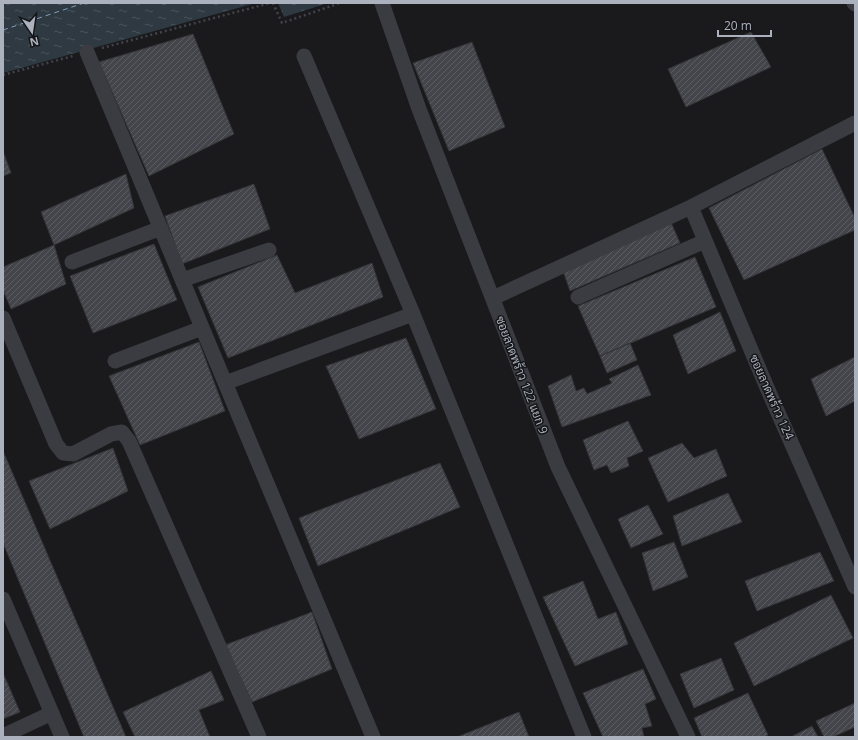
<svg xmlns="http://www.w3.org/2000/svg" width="858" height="740" viewBox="0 0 858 740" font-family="'Open Sans',Sarabun,sans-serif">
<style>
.water{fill:url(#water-ripples)}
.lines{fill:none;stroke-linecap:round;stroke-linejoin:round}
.ferry{stroke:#809ebb;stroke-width:1;stroke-dasharray:5 4;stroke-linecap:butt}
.building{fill:url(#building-hatch);stroke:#343439}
.path{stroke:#404349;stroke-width:2.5;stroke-dasharray:2 3;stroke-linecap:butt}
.street{stroke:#3a3c42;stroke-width:15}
.labels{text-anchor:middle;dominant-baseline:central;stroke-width:3;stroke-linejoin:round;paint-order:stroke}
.street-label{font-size:12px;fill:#abb1bd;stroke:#151518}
</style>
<defs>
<pattern id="water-ripples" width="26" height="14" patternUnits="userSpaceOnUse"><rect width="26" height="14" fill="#2e3942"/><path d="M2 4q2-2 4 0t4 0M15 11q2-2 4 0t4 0" fill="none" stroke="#4a535b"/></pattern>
<pattern id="building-hatch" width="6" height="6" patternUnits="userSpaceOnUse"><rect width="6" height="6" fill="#44454a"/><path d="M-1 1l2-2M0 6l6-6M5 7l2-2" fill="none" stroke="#5c5d62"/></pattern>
</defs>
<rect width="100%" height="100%" fill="#1a1a1d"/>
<path class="water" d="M8,3H256L3,73V5Z
M278,3H328L284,17Z"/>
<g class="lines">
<path class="ferry" d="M3,30L84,3"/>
</g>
<path class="building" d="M751,32L771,67L686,107L668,69Z
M193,34L234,134L149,176L99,62Z
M472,42L505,127L449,151L413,63Z
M822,149L855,218V230L744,280L709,208Z
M3,151L11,173L3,176Z
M126,174L134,208L54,245L41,212Z
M254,184L270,229L182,264L165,216Z
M670,220L680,243L570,291L563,271Z
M154,244L177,300L93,333L70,276Z
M54,245L66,284L11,309L3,290V267Z
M277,255L295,293L372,263L383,297L228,358L198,287Z
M695,257L716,307L600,356L578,306Z
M720,312L736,351L688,374L673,335Z
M406,338L436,409L359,439L326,366Z
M199,342L225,411L140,445L109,376Z
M630,343L637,360L607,373L600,356Z
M855,357V401L826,416L811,379Z
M638,365L651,395L562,427L548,386L571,375L576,391L584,388L587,394L612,383L609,379Z
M628,421L643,451L627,458L629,466L611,473L607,465L594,470L583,440Z
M682,443L694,458L716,449L727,476L668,502L648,458Z
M113,448L128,491L50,529L29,481Z
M3,451L126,737H84L3,543Z
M440,463L460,507L318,566L299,518Z
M728,493L742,522L682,546L673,516Z
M648,505L663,534L631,548L618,519Z
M674,542L688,577L653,591L642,553Z
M820,552L834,581L757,611L745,581Z
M583,581L598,619L616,612L628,644L575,666L543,597Z
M831,595L853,638L754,686L734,643Z
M312,612L332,669L252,702L225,645Z
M721,658L734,690L694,708L680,674Z
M643,669L656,699L645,704L652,726L642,728L644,737H603L583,693Z
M211,671L224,700L199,710L210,737H135L123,712Z
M3,673L20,712L3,719Z
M748,693L768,735L764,737H702L694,718Z
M855,703V727L833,737H824L816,721Z
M519,712L529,737H457Z
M812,726L818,737H791Z"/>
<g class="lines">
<path class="path" d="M273,3L282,23L340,3
M102,48L270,3
M3,75L73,56"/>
<path class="street" d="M382,3L419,109L558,467L688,737
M854,3L855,4
M87,52L373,737
M304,56L413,314L584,737
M691,207L768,390L855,587
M72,262L161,228
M182,280L269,250
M578,297L705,241
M493,298L691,207L855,123
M3,318L56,444L63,453L73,454L111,434L122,432L129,441L259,737
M115,361L202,328
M225,383L413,314
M3,599L62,737
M3,736L52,713"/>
</g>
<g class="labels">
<g class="street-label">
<text transform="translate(522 375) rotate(69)">ซอยลาดพร้าว 122 แยก 9</text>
<text transform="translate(772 397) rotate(66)">ซอยลาดพร้าว 124</text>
</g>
</g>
<rect width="858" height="740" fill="none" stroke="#abb1bd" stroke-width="8"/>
<g transform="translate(32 32) rotate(167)" stroke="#151518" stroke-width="3" paint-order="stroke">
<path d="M0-3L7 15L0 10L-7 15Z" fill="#abb1bd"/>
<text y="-6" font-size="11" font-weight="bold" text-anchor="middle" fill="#abb1bd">N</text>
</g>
<path d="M718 30v6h53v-6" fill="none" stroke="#abb1bd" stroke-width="2"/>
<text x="724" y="30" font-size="12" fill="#abb1bd" stroke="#151518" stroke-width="3" paint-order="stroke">20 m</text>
</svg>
